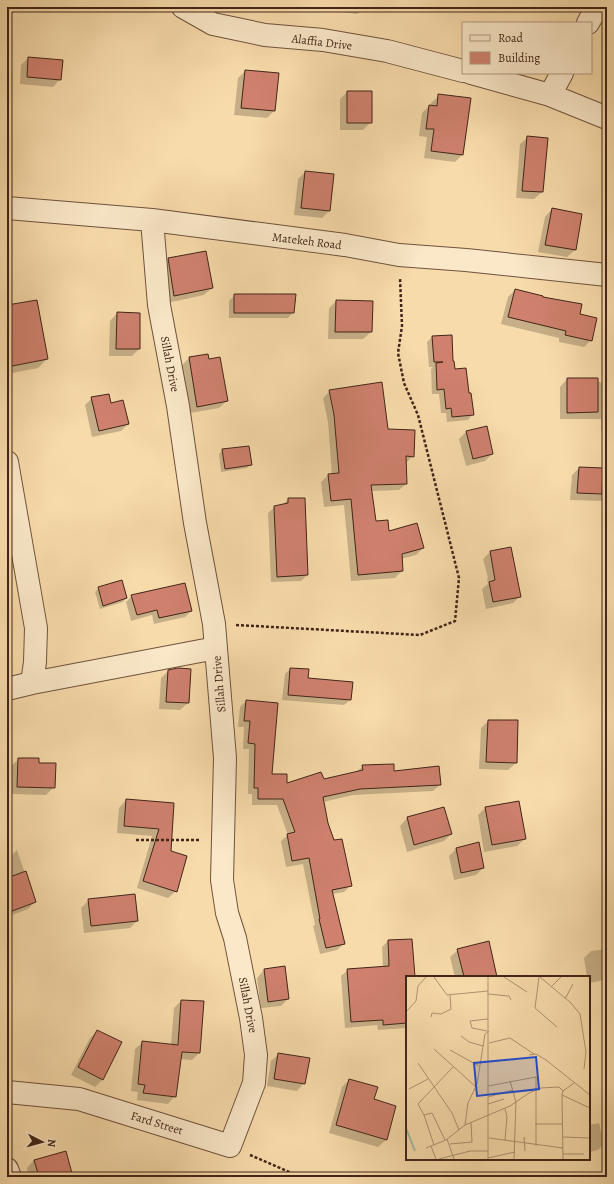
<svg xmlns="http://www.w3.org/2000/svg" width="614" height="1184" viewBox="0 0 614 1184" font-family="Alegreya,serif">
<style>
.shadow{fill:#0003}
.building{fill:#cf816e;stroke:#412519}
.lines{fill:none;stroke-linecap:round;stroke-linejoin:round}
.minor-casing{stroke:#6f523e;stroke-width:24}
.path{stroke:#412519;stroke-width:2.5;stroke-dasharray:3 2;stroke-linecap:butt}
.minor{stroke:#fae8c8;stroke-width:22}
.labels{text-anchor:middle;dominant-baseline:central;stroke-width:3.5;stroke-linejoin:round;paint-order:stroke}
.street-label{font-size:12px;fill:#412519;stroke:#fae8c8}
.inset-river{fill:none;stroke:#9dbba7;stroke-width:2}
.inset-road{fill:none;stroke:#af9271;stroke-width:1}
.view{fill:#1d4ed8;fill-opacity:0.15;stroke:#1d4ed8;stroke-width:2}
.inset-edge{fill:none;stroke:#412519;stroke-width:2}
</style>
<rect width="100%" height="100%" fill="#f8dbab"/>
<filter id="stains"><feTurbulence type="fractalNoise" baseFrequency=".005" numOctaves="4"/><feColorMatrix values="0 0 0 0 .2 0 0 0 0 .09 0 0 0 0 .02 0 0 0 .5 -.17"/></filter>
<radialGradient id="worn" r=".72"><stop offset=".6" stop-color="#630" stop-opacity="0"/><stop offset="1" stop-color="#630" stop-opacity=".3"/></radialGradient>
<path class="shadow" d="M336,7H364L357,14L335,11Z
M28,58L60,79L53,87L20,84L21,65Z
M245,71L274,111L267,118L234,115L238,78Z
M347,92L371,122L363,130H340V99Z
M439,96L462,155L455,162L424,158L427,137L419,136L422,113L429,106H431V103Z
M528,137L547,139L542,192L534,199L516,198L520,144Z
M305,172L329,211L322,218L294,215L298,179Z
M552,209L575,250L567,257L538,252L545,217Z
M168,259L212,288L204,295L167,303L161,266Z
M515,290L542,297L579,315L591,340L584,347L559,342V338L501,324L508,297Z
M235,295L293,312L288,318H229V301Z
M336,301L372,302L371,332L363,339H328L329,308Z
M7,306L47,359L38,368L7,374Z
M117,313L139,314V349L132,356H109L110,321Z
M432,337L452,362L468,394L473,414L468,420L447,422L446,413H441L439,394H432L431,369L433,367H429L427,342Z
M189,358L208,360L227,401L219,408L190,413L182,365Z
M567,379H594L607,386V431L601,430V419H560V387Z
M330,391L387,430L413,456L406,463V484L399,490L371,491L375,522L388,532L423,548L416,555L401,559L402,571L395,578L351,581L344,505L324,507L321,482L328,475H332L328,422L323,398Z
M92,398L110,404L128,424L121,431L92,437L85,405Z
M467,431L492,454L485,461L466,466L459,439Z
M222,450L251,464L247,468L221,472L219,454Z
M579,468L607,469V499L605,501L570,500L572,475Z
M288,499H304L307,575L301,581L271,582L268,513L275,507L283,505Z
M510,548L520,596L513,603L486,609L482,589L488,584L487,578H488L483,559L490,552Z
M99,588L126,598L123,602L100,609L95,592Z
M132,596L191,611L185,617L154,624L152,615L131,621L126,602Z
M290,669L307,679L350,700L344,705L282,700L285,674Z
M168,671L188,703L180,710L159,709L161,678Z
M246,701L271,775L285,785L323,780L356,772L363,766L440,785L433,791L353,795L323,802L327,824L350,886L344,892L332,894L344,944L337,950L320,954L313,926L315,925L303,864L286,867L281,841L288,835L277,805H252V794H248L249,749H243L244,727H238L240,707Z
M488,721L516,763L508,770L479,769L481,728Z
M19,759L38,764L54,787L46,795L11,794V766Z
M126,800L173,804L170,852L176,891L168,898L137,888L152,836L117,833L119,808Z
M444,808L451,834L444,841L407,852L400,826L407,818Z
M485,808L525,839L517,846L484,852L478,815Z
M456,849L483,868L476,875L454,880L449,856Z
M17,850L35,902L28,909L7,917V879H8L9,858Z
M89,900L137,921L130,928L84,933L81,908Z
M388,941L414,977H407V1028L378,1030L377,1025L345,1028L341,976L348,970L383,968L382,947Z
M607,949V978L605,980L589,983V977H587L584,958L591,951Z
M458,950L496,977H455L450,957Z
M264,970L288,999L281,1006L261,1008L257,978Z
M181,1001L199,1053L192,1060L180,1059L175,1096L168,1104L137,1100L138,1092L131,1091L135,1049L143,1042L171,1045L174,1008Z
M97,1031L120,1043L102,1080L95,1087L71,1075L90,1038Z
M279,1054L304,1083L297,1091L267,1086L271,1061Z
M349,1080L373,1100L386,1140L378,1147L329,1133L342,1087Z
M599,1123L604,1144L598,1150L589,1152V1125Z
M65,1152L72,1177H29L27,1168L34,1160Z"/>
<path class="building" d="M28,57L63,60L61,80L27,77Z
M245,70L279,73L275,111L241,108Z
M347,91H372V123H347Z
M438,94L471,98L463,155L431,151L434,129H426L429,105L437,106Z
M527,136L548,138L543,192L522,191Z
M305,171L334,174L330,211L301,208Z
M552,208L582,214L576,250L545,245Z
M206,251L213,288L174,296L168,258Z
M515,289L543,296V297L582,304L580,314L597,318L592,341L565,335L566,331L508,317Z
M234,294H296L294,313H234Z
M37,300L48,359L7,367V305Z
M336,300L373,301L372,332H335Z
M117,312L140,313V349H116Z
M452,335L453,361H454L455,369L466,368L469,393H471L474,415L452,417L451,408L446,409L444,389L437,390L436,363L443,362H434L432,336Z
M208,354L209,359L220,357L228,401L197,407L189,357Z
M567,378H598V412L567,413Z
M382,382L388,429L415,430L414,457L406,456L407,484L371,485L376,521L388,520L389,531L417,523L424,548L402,554L403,571L358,575L351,499L331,501L328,474L339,473L334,415L329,390Z
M109,394L111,403L123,400L129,424L99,431L91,397Z
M487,426L493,454L473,459L466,431Z
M249,446L252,465L225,469L222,449Z
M579,467L603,468L602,494L577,493Z
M288,498H305L308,575L277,577L274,506L288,503Z
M511,547L521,597L493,602L489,582L495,580L490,551Z
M122,580L127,598L103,606L98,587Z
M185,583L192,611L159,618L157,610L137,615L131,595Z
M178,668L191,669L189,703L166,702L168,670Z
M290,668L309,669L308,678L353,682L351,700L288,695Z
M246,700L278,703L272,774H287V783L321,772L324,779L363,770L362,765L394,764V771L439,766L441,785L360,789L323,797L328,823L334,840L342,839L352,886L332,890L345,944L326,948L319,919H320L309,858L292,861L287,834L295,832L283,799H258V788H254L255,744L248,743L250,721H244Z
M488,720H518L517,763L486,762Z
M18,758H39V763H56L55,788L17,787Z
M126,799L174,803L171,851L187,856L177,892L143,881L159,829L124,826Z
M519,801L526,839L492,845L485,807Z
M444,807L452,834L414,845L407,817Z
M479,842L484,868L461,873L456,848Z
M26,871L36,902L7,913V878Z
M135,894L138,921L91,926L88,899Z
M412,939L415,977H407V1023L383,1025V1020L351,1022L347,969L389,966L388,940Z
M489,941L497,977H464L457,949Z
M285,966L289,999L268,1002L264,969Z
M181,1000L204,1001L200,1053L182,1052L176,1097L143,1093L145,1085L138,1084L142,1041L178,1045Z
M97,1030L122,1042L103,1080L78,1067Z
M278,1053L310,1058L305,1084L274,1079Z
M349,1079L378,1087L374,1099L396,1106L387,1140L336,1125Z
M66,1151L73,1177H39L34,1160Z"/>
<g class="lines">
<g class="minor-casing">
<path id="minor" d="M183,7L213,24L265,35L323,40L387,51L463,71
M588,23L597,7
M471,73L550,95L607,118
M550,95L562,73
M7,208L152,220L345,245L399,255L466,260L607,275
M7,462L36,628L35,662L32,683
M7,689L32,683L216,648
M7,1092L79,1099L230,1146L254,1083L256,1055L251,1018L235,938L227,913L222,880L225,758L214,624L195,523L178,406L159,305L152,220
M7,1169L10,1177"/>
</g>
<path class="path" d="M236,625L420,635L455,621L459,578L418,415L404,383L398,353L402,326L400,278
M136,840H201
M250,1155L301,1177"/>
<use href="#minor" class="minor"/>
</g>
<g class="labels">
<g class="street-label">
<text transform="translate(322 42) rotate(7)">Alaffia Drive</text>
<text transform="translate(307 241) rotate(7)">Matekeh Road</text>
<text transform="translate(170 364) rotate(79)">Sillah Drive</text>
<text transform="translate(219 684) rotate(-95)">Sillah Drive</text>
<text transform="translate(248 1005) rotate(79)">Sillah Drive</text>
<text transform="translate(157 1123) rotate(17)">Fard Street</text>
</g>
</g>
<g transform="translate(406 976)">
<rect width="184" height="184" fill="#f8dbab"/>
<path class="inset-river" d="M0,152L9,175"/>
<path class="inset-road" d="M28,1L41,19L82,15M82,1V183M98,1L121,16M133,1L129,32L151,51M134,1L165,27L174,38L180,76L178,93M145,11L155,1M82,18L103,20L105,24M159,23L167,8M0,36L10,25L12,10L20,1M25,41L26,37L35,38L45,33L44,19M81,55L66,52L64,45L82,43M55,60L63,66L77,70M83,67L104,62L128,78M28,73L70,111M44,74L73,90M123,79L130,78L140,84L184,119M12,87L46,137L53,154M104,105L110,126L108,183M82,110L130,101V170M3,113L22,103M156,119L184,132M82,121L107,114M82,128L98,123M99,133L101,141L99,164M18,139L26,137L39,164M129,148H156M59,149L104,130L123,117L135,112L153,111L157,115M118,161L119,175M157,161L184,162M83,162L157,172M41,163L48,183M44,168L66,166L65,147M28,169L18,139L12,128L47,91M25,170L30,183M20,172L40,164L59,149L62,127L71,108L79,58L83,55M157,178H178M82,182L109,176M33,183L64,175H82M157,183L156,119L157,115L168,107"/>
<path class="view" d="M130,81L133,113L71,120L68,87Z"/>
<rect width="184" height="184" class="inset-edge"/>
</g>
<rect width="614" height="1184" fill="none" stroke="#f8dbab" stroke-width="24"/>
<rect x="8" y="8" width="598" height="1168" fill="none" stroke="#412519" stroke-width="2"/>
<rect x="12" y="12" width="590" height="1160" fill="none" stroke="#412519"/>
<rect x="462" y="22" width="130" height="52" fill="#fae8c8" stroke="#b09a82"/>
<rect x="470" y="35" width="20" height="6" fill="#fae8c8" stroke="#b09a82"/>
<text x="498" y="42" font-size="12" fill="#412519">Road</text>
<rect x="470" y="52" width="20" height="12" fill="#cf816e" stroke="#b09a82"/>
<text x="498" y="62" font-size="12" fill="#412519">Building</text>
<g transform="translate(42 1142) rotate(96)" stroke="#fae8c8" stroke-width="3" paint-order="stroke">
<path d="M0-3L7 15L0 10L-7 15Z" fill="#412519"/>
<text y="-6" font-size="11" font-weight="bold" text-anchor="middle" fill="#412519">N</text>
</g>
<rect width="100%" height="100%" filter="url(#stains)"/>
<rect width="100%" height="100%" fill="url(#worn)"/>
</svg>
